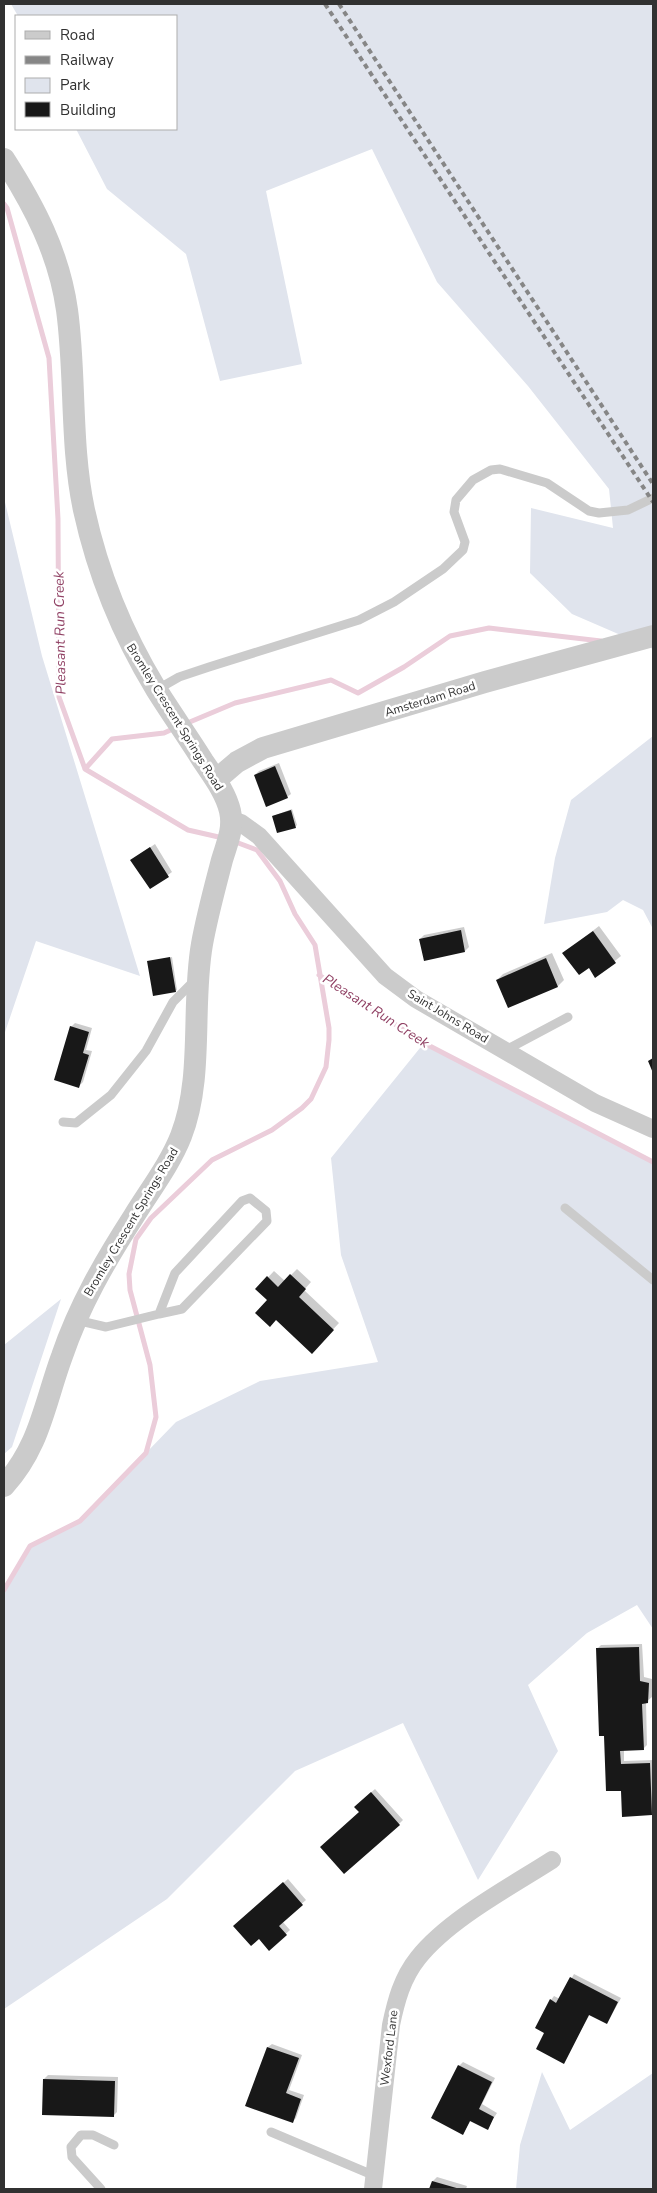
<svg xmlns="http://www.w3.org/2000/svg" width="657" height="2193" viewBox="0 0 657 2193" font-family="'Nunito Sans',sans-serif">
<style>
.green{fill:#e0e4ed}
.shadow{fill:#0003}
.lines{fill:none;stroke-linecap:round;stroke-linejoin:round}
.stream{stroke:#ebcdda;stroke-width:5}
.building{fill:#181818}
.service{stroke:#cbcbcb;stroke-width:9}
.minor{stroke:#cbcbcb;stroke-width:18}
.tertiary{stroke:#cbcbcb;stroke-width:22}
.rail{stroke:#868686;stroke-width:4;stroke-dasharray:5 4;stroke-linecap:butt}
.labels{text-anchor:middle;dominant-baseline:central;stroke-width:5;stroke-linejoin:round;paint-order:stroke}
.street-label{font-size:12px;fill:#313131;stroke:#fff}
.water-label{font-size:14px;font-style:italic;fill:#904164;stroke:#fff}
</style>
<rect width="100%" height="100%" fill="#fff"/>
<path class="green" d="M11,4H653V649L572,614L530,573L531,508L613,528L609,489L528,386L437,282L372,149L266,191L302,364L220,381L186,254L107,189L76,129H176V16H18Z
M4,498L42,656L140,976L36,941L4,1035Z
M653,736V929L643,910L623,900L607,912L544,924L555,858L571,800Z
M424,1043L653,1162V1629L637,1605L587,1633L528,1685L558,1751L478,1880L403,1723L295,1771L167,1899L4,2009V1590L30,1546L80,1521L176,1422L260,1381L378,1362L341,1255L331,1158Z
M61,1299L12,1447L4,1454V1345Z
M542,2072L570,2130L653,2073V2189H516L520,2145Z"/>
<path class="shadow" d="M279,763L291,794L287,797L255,775L259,771Z
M292,809L297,825L295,827L273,816Z
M155,844L172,872L150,888L132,860Z
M599,926L621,956L596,976L589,966L564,953Z
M464,927L469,947L465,951L420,939L424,935Z
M552,953L564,980L558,986L509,1007L497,980L503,974Z
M172,957L177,990L175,991L149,962Z
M75,1023L92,1028L86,1050L92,1051L83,1082L79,1086L71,1027Z
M297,1269L311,1282L304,1290L339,1323L312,1352L269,1300L257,1289L274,1271L285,1281Z
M642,1644L644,1677L652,1679V1697L646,1702L647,1745L643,1749H624V1761L653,1760L652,1814L622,1790L605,1735L597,1649L601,1645Z
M375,1789L403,1820L399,1824L361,1812L359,1803Z
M288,1879L306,1900L282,1921L290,1930L269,1949L259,1938L238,1922Z
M574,1974L621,1998L607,2023L590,2014L563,2062L546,2033L551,2000L554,1996L560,1999Z
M272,2044L302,2055L289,2090L304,2095L296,2118L292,2122L268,2047Z
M463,2062L495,2078L482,2104L497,2113L487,2128L471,2120L463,2133L459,2066Z
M48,2075L118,2077L117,2112L113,2116L44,2079Z
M437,2177L467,2186L466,2189H431L433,2181Z"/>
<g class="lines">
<path class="stream" d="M4,204L7,208L49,358L58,519L59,697L85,769L188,830L223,838
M185,724L235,703L331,680L358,693L404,667L450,636L489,628L601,641
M85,769L112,739L164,733L175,728
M319,975L424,1043L653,1162
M4,1590L30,1546L80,1521L146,1453L156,1417L150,1365L130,1290L129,1274L136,1239L151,1218L212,1160L272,1130L302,1108L311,1099L326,1067L329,1040V1028L315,945L295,914L280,881L257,850L233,841"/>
</g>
<path class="building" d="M275,766L288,798L266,807L254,775Z
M291,810L296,828L277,833L272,816Z
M150,847L169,877L150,889L130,860Z
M461,930L465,952L424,961L419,939Z
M593,931L616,963L595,978L589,968L579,975L562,953Z
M170,957L176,992L153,996L147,961Z
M546,958L558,987L508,1008L496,980Z
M70,1026L89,1032L83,1053L89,1055L79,1088L54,1080Z
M653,1058V1073L648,1061Z
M290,1274L306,1289L299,1297L334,1330L312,1354L276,1320L270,1327L255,1313L267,1300L255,1289L267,1276L278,1287Z
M639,1647L640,1681L649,1683L648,1703L642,1704L644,1750L620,1751L621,1764L650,1763L652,1815L622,1817L621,1791H606L604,1736H599L596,1648Z
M371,1792L400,1825L344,1874L320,1847L359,1812L354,1807Z
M283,1882L303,1905L279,1926L287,1935L269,1951L259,1939L251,1946L233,1926Z
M570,1977L618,2002L607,2024L589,2015L564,2064L536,2049L544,2033L535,2028L550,1999L556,2003Z
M267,2047L299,2058L286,2093L301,2099L293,2123L245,2106Z
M458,2065L492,2082L479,2109L494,2117L488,2130L470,2121L463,2135L431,2118Z
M43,2079L115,2081L114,2117L42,2115Z
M432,2181L460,2189H429Z"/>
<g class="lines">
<path class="service" d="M158,689L179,677L209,667L359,620L394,602L443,569L463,550L465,542L454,512L456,500L473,480L491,470L500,469L547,483L589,511L599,513L628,510L653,498
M506,1050L568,1017
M63,1122L76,1123L111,1095L146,1051L173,1002L194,981
M250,1198L266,1211L267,1221L182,1309L159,1314L175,1273L242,1201Z
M565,1208L653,1280
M76,1320L106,1327L159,1314
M271,2132L375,2176
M101,2189L72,2157L71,2147L81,2135H93L114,2145"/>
<path class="minor" d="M232,820L241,823L259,836L385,976L416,999L595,1103L653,1129
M373,2189L391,2025C396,2001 402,1978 418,1958C449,1919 510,1887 552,1860"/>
<path class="tertiary" d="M4,159C34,206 59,253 67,310C76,376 70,444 84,510C98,574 122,633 156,689C171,713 188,737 203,761C213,776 226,793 230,811C234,829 227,843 222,860C215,887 207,916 202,944C191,1006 204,1077 181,1136C170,1164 150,1190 134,1216C105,1261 79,1306 62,1356C44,1405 40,1446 4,1486
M216,780L237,762L263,748L485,682L653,636"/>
<path class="rail" d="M325,4L653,502
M339,4L653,484"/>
</g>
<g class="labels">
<g class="street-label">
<text transform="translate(430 699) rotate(-17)">Amsterdam Road</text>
<text transform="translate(175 717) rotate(58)">Bromley Crescent Springs Road</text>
<text transform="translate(448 1016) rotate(31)">Saint Johns Road</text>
<text transform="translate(131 1222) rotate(-59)">Bromley Crescent Springs Road</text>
<text transform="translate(389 2048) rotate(-83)">Wexford Lane</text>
</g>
<g class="water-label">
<text transform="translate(60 633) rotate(-91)">Pleasant Run Creek</text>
<text transform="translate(376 1011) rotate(33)">Pleasant Run Creek</text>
</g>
</g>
<rect width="657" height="2193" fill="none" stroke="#313131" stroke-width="10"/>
<rect x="15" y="15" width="162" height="115" fill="#ffffff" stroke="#adadad"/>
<rect x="25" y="31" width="25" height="8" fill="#cbcbcb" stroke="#adadad"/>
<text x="60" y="40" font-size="15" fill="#313131">Road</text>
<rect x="25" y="56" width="25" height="8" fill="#868686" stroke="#adadad"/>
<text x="60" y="65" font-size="15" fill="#313131">Railway</text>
<rect x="25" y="78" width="25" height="15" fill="#e0e4ed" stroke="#adadad"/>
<text x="60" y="90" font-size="15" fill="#313131">Park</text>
<rect x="25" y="102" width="25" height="15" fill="#181818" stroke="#adadad"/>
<text x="60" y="115" font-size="15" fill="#313131">Building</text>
</svg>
